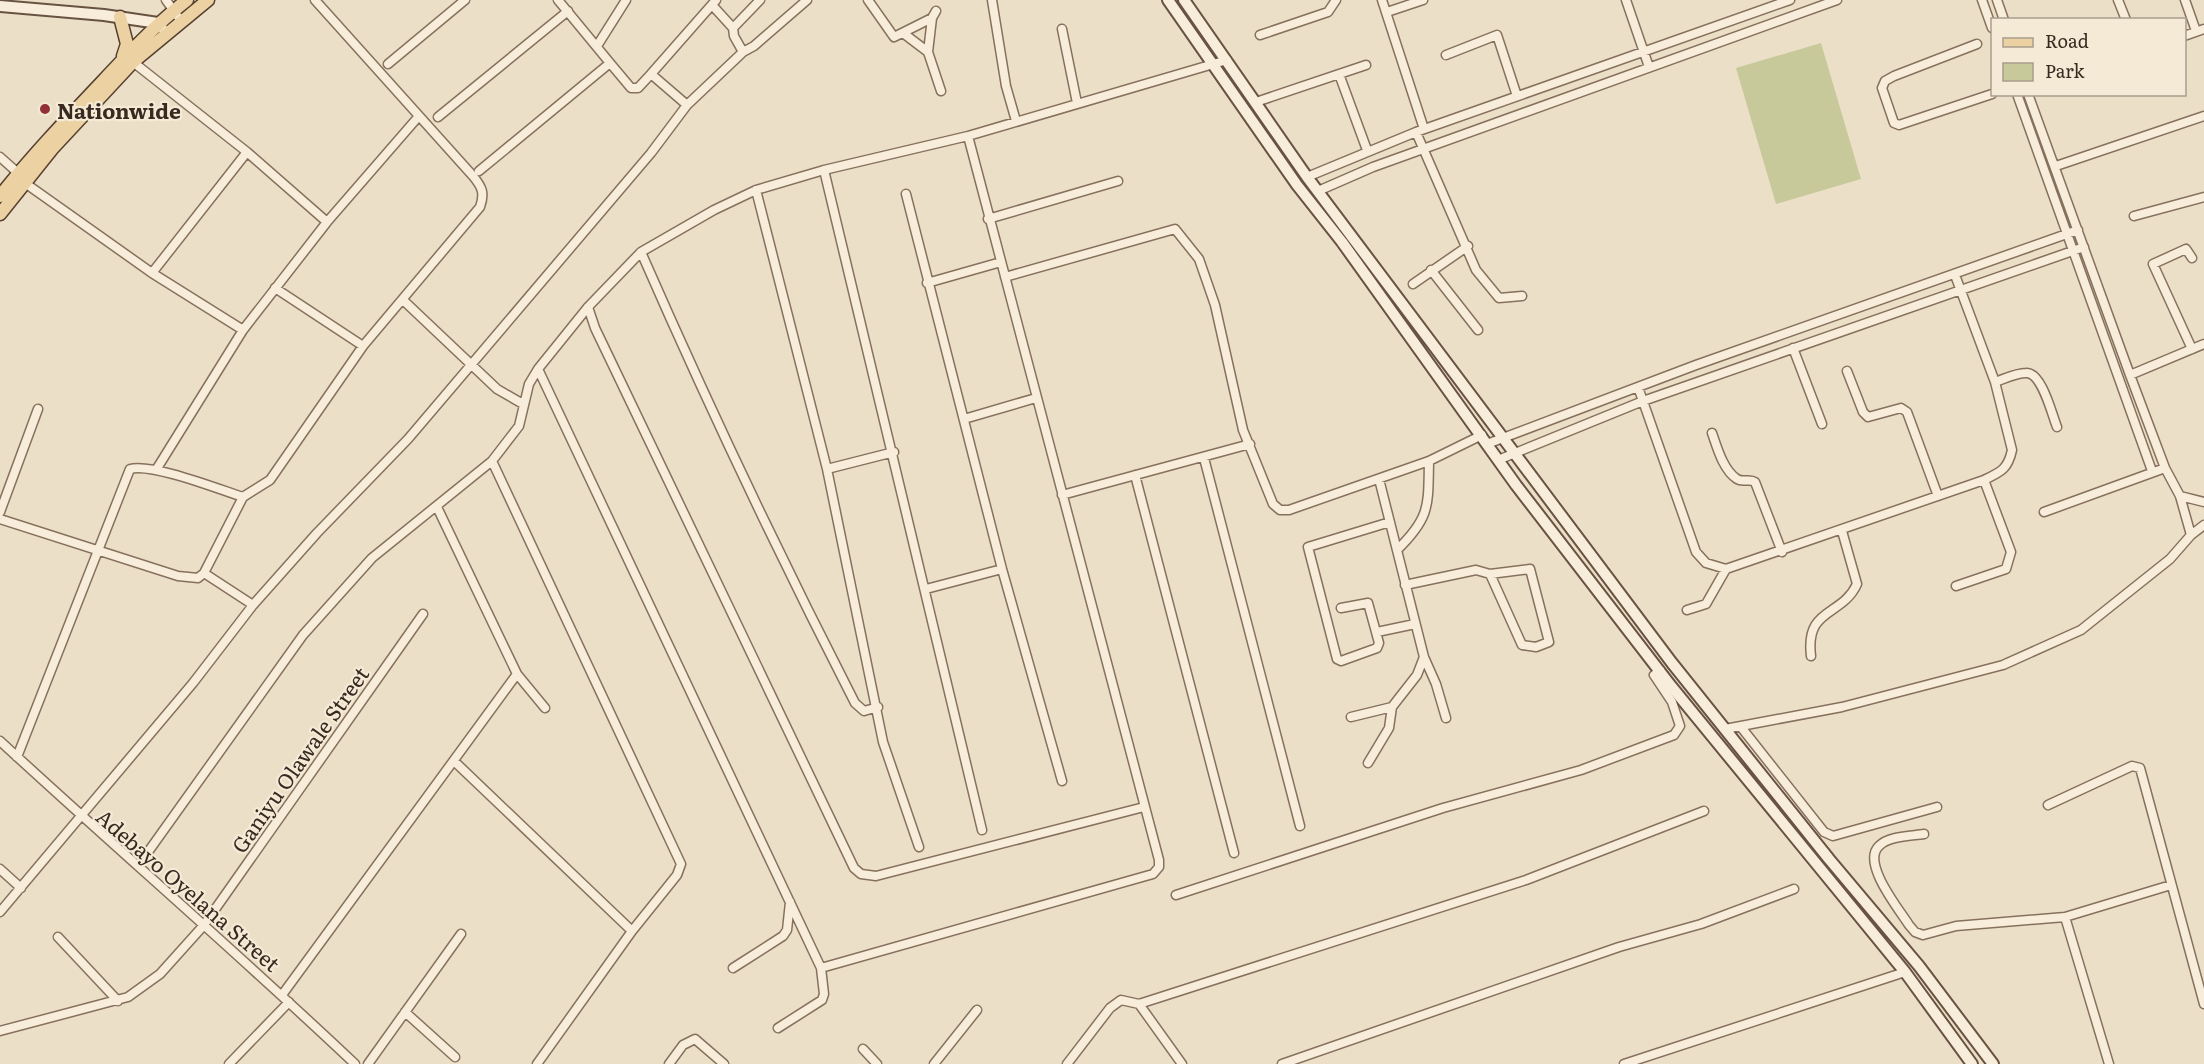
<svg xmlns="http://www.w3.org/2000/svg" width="2204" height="1064" viewBox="0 0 2204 1064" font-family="Literata,serif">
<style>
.green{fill:#c7c99b}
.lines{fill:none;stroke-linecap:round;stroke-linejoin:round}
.street-casing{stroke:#86715d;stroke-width:11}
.secondary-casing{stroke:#685241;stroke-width:14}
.primary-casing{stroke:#554031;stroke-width:15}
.street{stroke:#f7edda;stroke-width:8}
.secondary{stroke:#f7edda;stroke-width:10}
.primary{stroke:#ecd1a2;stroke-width:12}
.poi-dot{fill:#923137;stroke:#f4ead6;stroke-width:2}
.labels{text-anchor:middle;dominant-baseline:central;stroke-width:4.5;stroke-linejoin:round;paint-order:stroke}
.poi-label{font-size:21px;font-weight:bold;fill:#382a20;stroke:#f4ead6;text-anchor:start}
.street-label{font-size:21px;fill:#382a20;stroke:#f4ead6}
</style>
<rect width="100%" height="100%" fill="#ecdfc7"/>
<path class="green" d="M1821,43L1861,179L1776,204L1736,68Z"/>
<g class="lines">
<g class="street-casing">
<path id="street" d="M166,0L181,21
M868,0L894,37L932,18L936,11
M992,0L1006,86L1016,121
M1382,0L1424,129
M1626,0L1649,67
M1982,0L1992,28
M1997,0L2004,20
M2118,0L2126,20
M2185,0L2196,31
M712,5L733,28
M1387,12L1423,0
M1062,29L1077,103
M903,33L928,52L941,91
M1260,35L1328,12L1336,0
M2184,36L2204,29
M1977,44L1894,76L1885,81L1882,88L1894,123L1899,125L1992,94
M597,46L626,0
M743,52L734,36L733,28L760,0
M928,52L932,18
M1446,55L1497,35L1517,96
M133,62L247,152
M610,63L631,88H638L651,74L687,105
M388,64L465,0
M651,74L716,0
M1339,74L1367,150
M2017,94L2152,471
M2028,94L2130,375L2165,468L2180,496L2191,535
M1256,102L1366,65
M438,117L568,11
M1416,132L1476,270L1499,298L1522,296
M0,157L18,173
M2056,166L2204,116
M824,170L982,830
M479,171L610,63L558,0
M1307,177L1416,132L1790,0
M25,183L152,273L243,330
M756,190L827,469L883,742L919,847
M1318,191L1373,167L1837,0
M906,194L1002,569L1062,781
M2134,216L2204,197
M988,219L1118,181
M641,252C708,405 779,555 855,703L864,711L878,707
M2192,258L2186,249L2153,264L2192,349
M1431,270L1478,330
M152,273L247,152L327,222
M1005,277L1175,229L1199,259L1215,305L1243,430L1273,504L1280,510H1289L1429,461L1482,435
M927,283L1001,262
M1413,284L1468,246
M275,288L363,346
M403,300L497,389L523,404
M588,307L595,328L854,868L861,874L876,876L1144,807
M1793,348L1822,424
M538,369L821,968L1153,874L1159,867V860L968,136
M1847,371L1863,412L1868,417L1901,408L1907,412L1938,496
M2130,375L2204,344
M1995,382C2004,379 2016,373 2026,373C2042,372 2052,415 2057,427
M1638,387L1696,552L1706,563L1726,569L1984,480C2001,472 2008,469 2012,450L1995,382L1955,275
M964,419L1036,398
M1712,433C1717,447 1723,470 1737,479C1743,483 1749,478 1755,482L1782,552
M1487,444L1696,365L2078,230
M1204,458L1300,826
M1498,460L1643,401L2084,247
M492,461L681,864L677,875L632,931L537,1064
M827,469L894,452
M156,470L243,330L327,222L419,116
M1135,475L1234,853
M1379,479L1424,657L1436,684L1446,718
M1062,495L1250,444
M2180,496L2204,502
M437,507L517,674L545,708
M0,512L38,409
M2044,512L2165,468
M0,519L178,576L198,578L204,573L253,605
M1397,550C1431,517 1428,505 1429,461
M204,573L243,497L270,480L363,346L480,207C485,193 482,187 473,176L315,0
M1405,585L1476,570L1490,574L1530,569L1549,642L1536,647L1522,645L1490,574
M1956,586L2006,569L2011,552L1984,480
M926,589L1002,569
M1341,608L1368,603L1379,643L1377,648L1341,661L1337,659L1308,547L1390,522
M1687,610L1706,604L1726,569
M1377,632L1415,624
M1811,656C1805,607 1842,617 1857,584L1842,531
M1351,717L1392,707L1417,675L1424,657
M1741,727L1824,832L1833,836L1937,807
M1725,729L1842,707L2003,665L2081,630L2170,559L2191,535L2204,525
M0,741C118,850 239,954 355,1064
M17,757L130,469C152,463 218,489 243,497
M454,761L632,931
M1368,763L1389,728L1392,707
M2048,805L2132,766L2140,768L2204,1004
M1924,834C1911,836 1888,836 1879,846C1861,863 1899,909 1909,925L1915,932L1923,935L1956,926L2065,917L2109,1064
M138,866L303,635L372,558L492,461L519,426L529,384L538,369L588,307L641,252L714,210L756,190L824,170L968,136L1227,60
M0,869L21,888
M1176,895L1443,808L1581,770L1674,735L1680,726L1672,702L1654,675L1660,670
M0,912L193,683L253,605L317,533L408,439L651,153L687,105L743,52L754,46L807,0
M2065,917L2171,885
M58,937L118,1001
M733,968L783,936L787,930L790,902
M282,995L517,674
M1139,1004L1182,1064
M405,1012L455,1057
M778,1028L822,1000L824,994L821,968
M0,1031L128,997L160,974L204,925L423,614
M863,1049L877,1064
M229,1064L289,1002
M368,1064L461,934
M669,1064L683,1045L695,1039L724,1064
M934,1064L977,1010
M1067,1064L1110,1008L1121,1000L1139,1004L1526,880L1704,811
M1282,1064L1619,947L1701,924L1794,889
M1624,1064L1905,972"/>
</g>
<g class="secondary-casing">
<path id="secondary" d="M1168,0L1297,185L1342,242L1516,485L1671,686L1905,972L1972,1064
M1184,0L1307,177L1672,663L1829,859L1919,966L1993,1064
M0,6L104,15L158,23L162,28"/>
</g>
<g class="primary-casing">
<path id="primary" d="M120,17L127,44L123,56
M0,196C32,156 66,120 101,83C128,54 155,25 187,0
M0,214L52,149L133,62L208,0"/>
</g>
<use href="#street" class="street"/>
<use href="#secondary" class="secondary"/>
<use href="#primary" class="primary"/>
</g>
<circle class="poi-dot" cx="45" cy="109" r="6"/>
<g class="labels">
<g class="poi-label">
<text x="57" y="109">Nationwide</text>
</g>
<g class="street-label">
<text transform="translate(299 759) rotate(-55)">Ganiyu Olawale Street</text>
<text transform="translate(189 889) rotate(41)">Adebayo Oyelana Street</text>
</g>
</g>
<rect x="1991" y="18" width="195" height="78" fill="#f4ead6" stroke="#a99d8d" stroke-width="1.5"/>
<rect x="2003" y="38" width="30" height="9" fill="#ecd1a2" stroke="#a99d8d" stroke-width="1.5"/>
<text x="2045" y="48" font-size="18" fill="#382a20">Road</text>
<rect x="2003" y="63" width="30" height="18" fill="#c7c99b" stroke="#a99d8d" stroke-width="1.5"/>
<text x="2045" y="78" font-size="18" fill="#382a20">Park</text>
</svg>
